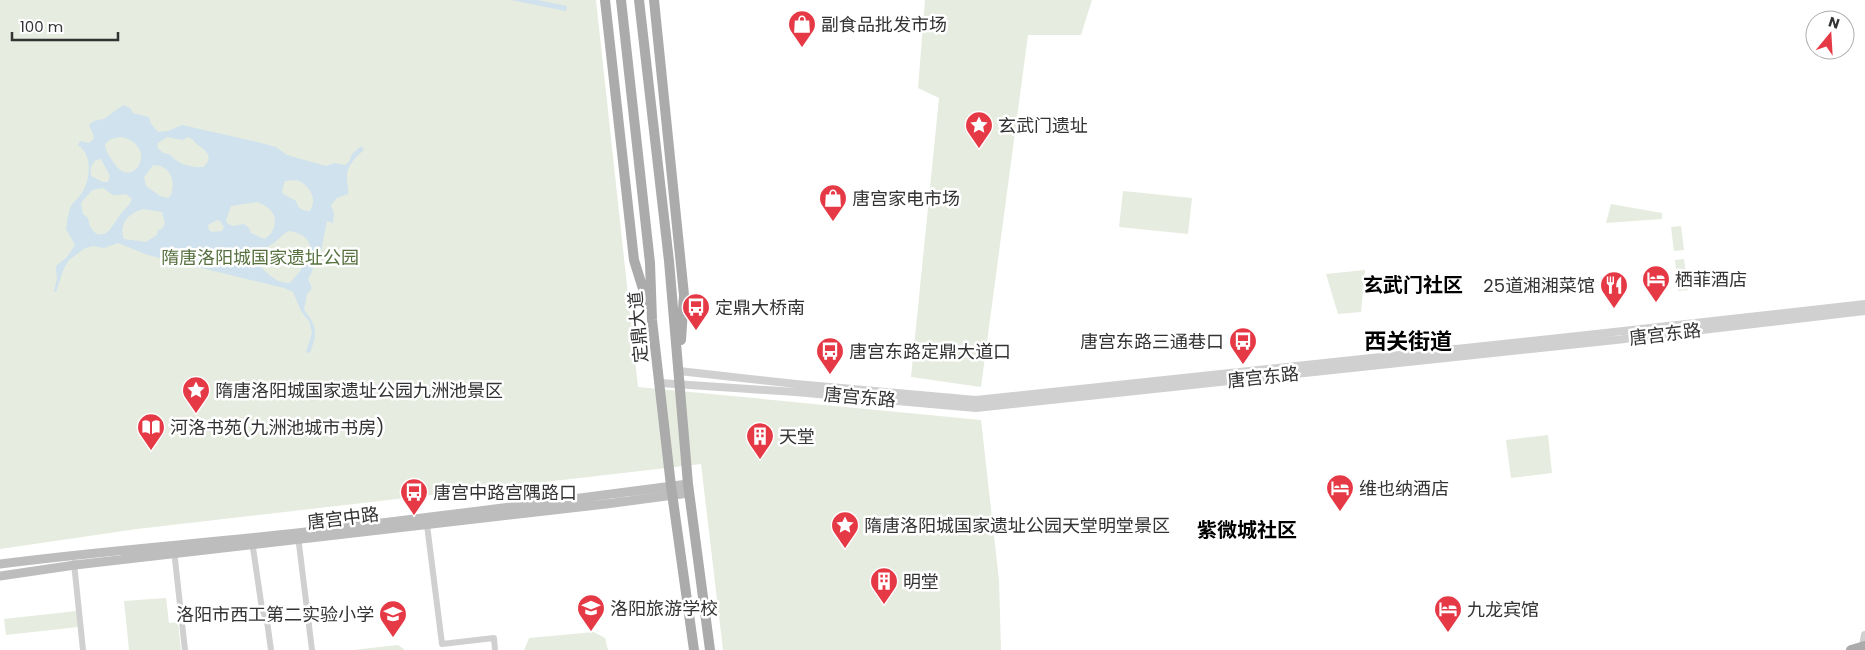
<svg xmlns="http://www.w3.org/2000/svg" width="1865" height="650" viewBox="0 0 1865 650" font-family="Poppins,'Noto Sans SC',sans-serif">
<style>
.green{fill:#e6ecdf}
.water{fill:#cfe2ee;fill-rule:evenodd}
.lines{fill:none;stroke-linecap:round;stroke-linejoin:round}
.minor{stroke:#d0d0d0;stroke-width:6}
.tertiary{stroke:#d0d0d0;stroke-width:8}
.secondary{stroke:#bdbdbd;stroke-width:9}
.primary{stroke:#ababab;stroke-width:10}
.labels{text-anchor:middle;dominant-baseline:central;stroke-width:5;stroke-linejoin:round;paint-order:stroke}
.poi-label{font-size:18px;fill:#333;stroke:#fff;text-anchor:start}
.park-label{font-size:18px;fill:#56703f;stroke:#fff}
.street-label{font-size:18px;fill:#333;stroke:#fff}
.quarter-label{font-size:20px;font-weight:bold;fill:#000;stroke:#fff}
.district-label{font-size:22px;font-weight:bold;fill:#000;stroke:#fff}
</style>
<rect width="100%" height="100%" fill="#fff"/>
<path class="green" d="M0,0H596L638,387L981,420L999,580L1001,650H723L701,464L137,529L0,549Z
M925,0H1092L1081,35H1028L981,387L911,377L939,98L918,88Z
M1123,191L1192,198L1188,234L1119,227Z
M1611,204L1662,213V219L1606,223Z
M1681,226L1684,250L1674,251L1671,227Z
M1684,259L1688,290L1678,291L1675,260Z
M1365,270L1361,312L1338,314L1326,274Z
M1548,435L1552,473L1511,478L1506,440Z
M166,598L169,623L178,622L181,650H129L124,601Z
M76,611L78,627L6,635L4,619Z
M594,632L605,638L608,650H524L529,638Z
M398,645L405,650H353Z"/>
<path class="water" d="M511,0H537L567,6L566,11Z
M123,105L130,108L133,113L149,117L151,124L158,132L168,131L182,125L257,142L276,147L287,155L326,166L334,163L345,165L349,162L352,154L361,146L364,150C356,157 346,166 347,178C347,185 349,187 348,194L337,198L331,205L334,214L333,223L327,221L321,251L316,256L312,272L308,279L312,288L307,294L304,310C318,327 317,333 310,353L306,352L312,333L309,321L301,311L293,292L284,288L148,255L118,243L104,248L93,246L85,248L69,260L64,268L56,292L54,291L57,279L56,266L67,257L75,245L66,229C67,222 68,213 71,206C74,201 80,197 83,191C91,177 92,154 78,145L80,141L89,143L93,140L94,136L89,125L94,121L104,119ZM122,137C160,147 133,192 114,163C110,157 106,153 105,145C109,138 114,138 122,137ZM167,137L183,140L188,137C194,139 194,142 198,145C207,151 214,158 203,167C190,168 178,164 169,154L163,153L157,147L158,143ZM101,159L110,176L108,182H103L91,176C90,169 91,165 96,160ZM153,165C170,165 176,180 171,195L168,198L160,196L146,186L144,177ZM297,180C309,185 318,198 310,211C303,211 298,209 296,201L283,194L282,191L285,181ZM103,188C114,195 111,197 126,194L132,199C129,207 124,209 120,215C116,220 111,230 106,233C95,239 89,227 88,218L83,214L81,203L92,190ZM257,202C262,204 268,207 271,211C279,219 274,235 264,239L251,233L249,228L244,224L233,226L228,224L226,220L231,206ZM143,209L162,212L165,224L162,229L158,230L157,235L146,242L124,239C118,224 129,213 143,209ZM217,220L220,221L224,227L222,231L212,232L209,230L208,225ZM290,231C299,233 309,237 310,247L304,255L301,270L290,283C275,283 267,273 257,263V259C264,246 267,249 276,241C282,237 283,233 290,231Z"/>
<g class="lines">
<path class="minor" d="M427,525L442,644L494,638L495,650
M298,536L312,650
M252,541L262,609L267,621L271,650
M174,550L185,650
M74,563L83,650"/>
<path class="tertiary" d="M679,371L796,384L976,400L1596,334L1865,304
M660,383L795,392L976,408L1616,340L1865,311
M1863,646L1865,635"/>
<path class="secondary" d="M0,564C99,551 198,544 297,533C428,518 558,501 688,484
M0,576L75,565L606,504L689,493"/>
<path class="primary" d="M605,0L634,260L648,305
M621,0L650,263L652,320L671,486L694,650
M639,0L669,261L688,484L710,650
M654,0L684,295L681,340
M1851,650L1865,646"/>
</g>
<defs>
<g id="shop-pin" transform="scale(1.4375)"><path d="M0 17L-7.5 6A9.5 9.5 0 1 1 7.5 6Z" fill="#e63946" stroke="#fff"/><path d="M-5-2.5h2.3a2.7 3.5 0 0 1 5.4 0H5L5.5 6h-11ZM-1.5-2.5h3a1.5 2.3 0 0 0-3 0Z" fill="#fff"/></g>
<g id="sight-pin" transform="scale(1.4375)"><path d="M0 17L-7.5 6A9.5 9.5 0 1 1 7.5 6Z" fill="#e63946" stroke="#fff"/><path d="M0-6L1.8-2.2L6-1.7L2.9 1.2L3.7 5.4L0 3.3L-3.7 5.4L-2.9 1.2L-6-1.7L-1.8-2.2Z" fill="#fff"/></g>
<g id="hotel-pin" transform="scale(1.4375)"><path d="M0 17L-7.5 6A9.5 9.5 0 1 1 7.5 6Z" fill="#e63946" stroke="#fff"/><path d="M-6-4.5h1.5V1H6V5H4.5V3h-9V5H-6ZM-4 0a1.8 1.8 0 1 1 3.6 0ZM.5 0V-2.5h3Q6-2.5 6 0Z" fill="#fff"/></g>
<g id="restaurant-pin" transform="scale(1.4375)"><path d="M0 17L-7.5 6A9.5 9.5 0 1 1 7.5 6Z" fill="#e63946" stroke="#fff"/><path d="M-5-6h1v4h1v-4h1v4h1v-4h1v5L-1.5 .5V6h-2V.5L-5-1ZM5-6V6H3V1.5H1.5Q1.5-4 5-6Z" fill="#fff"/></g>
<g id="bus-pin" transform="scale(1.4375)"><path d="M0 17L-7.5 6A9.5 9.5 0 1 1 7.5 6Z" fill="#e63946" stroke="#fff"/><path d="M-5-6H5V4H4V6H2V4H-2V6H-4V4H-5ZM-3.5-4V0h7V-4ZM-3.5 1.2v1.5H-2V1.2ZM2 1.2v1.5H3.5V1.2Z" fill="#fff"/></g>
<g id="library-pin" transform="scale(1.4375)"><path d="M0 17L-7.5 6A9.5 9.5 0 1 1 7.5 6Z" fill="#e63946" stroke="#fff"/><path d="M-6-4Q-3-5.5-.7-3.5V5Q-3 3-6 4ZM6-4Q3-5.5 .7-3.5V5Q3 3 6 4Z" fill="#fff"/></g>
<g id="building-pin" transform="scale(1.4375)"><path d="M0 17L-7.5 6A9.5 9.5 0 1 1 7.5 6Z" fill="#e63946" stroke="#fff"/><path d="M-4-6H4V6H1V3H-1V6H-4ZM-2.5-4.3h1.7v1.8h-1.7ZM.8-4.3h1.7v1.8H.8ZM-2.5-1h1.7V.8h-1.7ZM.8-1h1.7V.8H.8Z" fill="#fff"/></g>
<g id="school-pin" transform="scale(1.4375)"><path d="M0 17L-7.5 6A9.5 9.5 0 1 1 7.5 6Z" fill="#e63946" stroke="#fff"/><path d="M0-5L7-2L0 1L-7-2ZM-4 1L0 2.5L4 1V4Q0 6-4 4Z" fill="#fff"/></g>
</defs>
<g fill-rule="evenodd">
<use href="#shop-pin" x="802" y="24"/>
<use href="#sight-pin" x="979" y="125"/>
<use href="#shop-pin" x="833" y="198"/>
<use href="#hotel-pin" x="1656" y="279"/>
<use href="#restaurant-pin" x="1614" y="285"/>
<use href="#bus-pin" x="696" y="307"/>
<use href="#bus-pin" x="1243" y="341"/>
<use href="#bus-pin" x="830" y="351"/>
<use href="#sight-pin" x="196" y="390"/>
<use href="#library-pin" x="151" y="427"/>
<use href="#building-pin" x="760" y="436"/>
<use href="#hotel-pin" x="1340" y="488"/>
<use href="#bus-pin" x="414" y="492"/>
<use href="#sight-pin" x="845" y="525"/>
<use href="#building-pin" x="884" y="581"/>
<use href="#school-pin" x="591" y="608"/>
<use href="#hotel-pin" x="1448" y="609"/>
<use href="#school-pin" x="393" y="614"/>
</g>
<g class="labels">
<g class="poi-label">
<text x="821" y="24">副食品批发市场</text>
<text x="998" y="125">玄武门遗址</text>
<text x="852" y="198">唐宫家电市场</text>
<text x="1675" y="279">栖菲酒店</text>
<text x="1595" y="285" text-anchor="end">25道湘湘菜馆</text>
<text x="715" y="307">定鼎大桥南</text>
<text x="1224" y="341" text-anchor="end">唐宫东路三通巷口</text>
<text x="849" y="351">唐宫东路定鼎大道口</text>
<text x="215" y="390">隋唐洛阳城国家遗址公园九洲池景区</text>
<text x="170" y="427">河洛书苑(九洲池城市书房)</text>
<text x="779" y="436">天堂</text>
<text x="1359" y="488">维也纳酒店</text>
<text x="433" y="492">唐宫中路宫隅路口</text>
<text x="864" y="525">隋唐洛阳城国家遗址公园天堂明堂景区</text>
<text x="903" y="581">明堂</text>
<text x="610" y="608">洛阳旅游学校</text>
<text x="1467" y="609">九龙宾馆</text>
<text x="374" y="614" text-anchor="end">洛阳市西工第二实验小学</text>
</g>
<g class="park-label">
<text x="260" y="257">隋唐洛阳城国家遗址公园</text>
</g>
<g class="street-label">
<text transform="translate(638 327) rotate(-95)">定鼎大道</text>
<text transform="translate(1665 334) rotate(-7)">唐宫东路</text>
<text transform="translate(1263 377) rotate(-6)">唐宫东路</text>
<text transform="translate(860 397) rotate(5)">唐宫东路</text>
<text transform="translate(343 518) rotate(-7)">唐宫中路</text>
</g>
<g class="quarter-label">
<text x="1413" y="285">玄武门社区</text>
<text x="1247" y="530">紫微城社区</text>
</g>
<g class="district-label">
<text x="1408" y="341">西关街道</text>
</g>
</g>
<g transform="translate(1830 35) rotate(18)"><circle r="24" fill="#ffffff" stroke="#adadad"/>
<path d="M0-4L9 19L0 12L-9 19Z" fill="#e63946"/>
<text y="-8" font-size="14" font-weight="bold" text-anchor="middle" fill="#333333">N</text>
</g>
<path d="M12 32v8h106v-8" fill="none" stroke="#333333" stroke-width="2.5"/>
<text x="20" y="32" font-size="15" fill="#333333" stroke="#ffffff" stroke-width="4" paint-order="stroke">100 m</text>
</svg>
